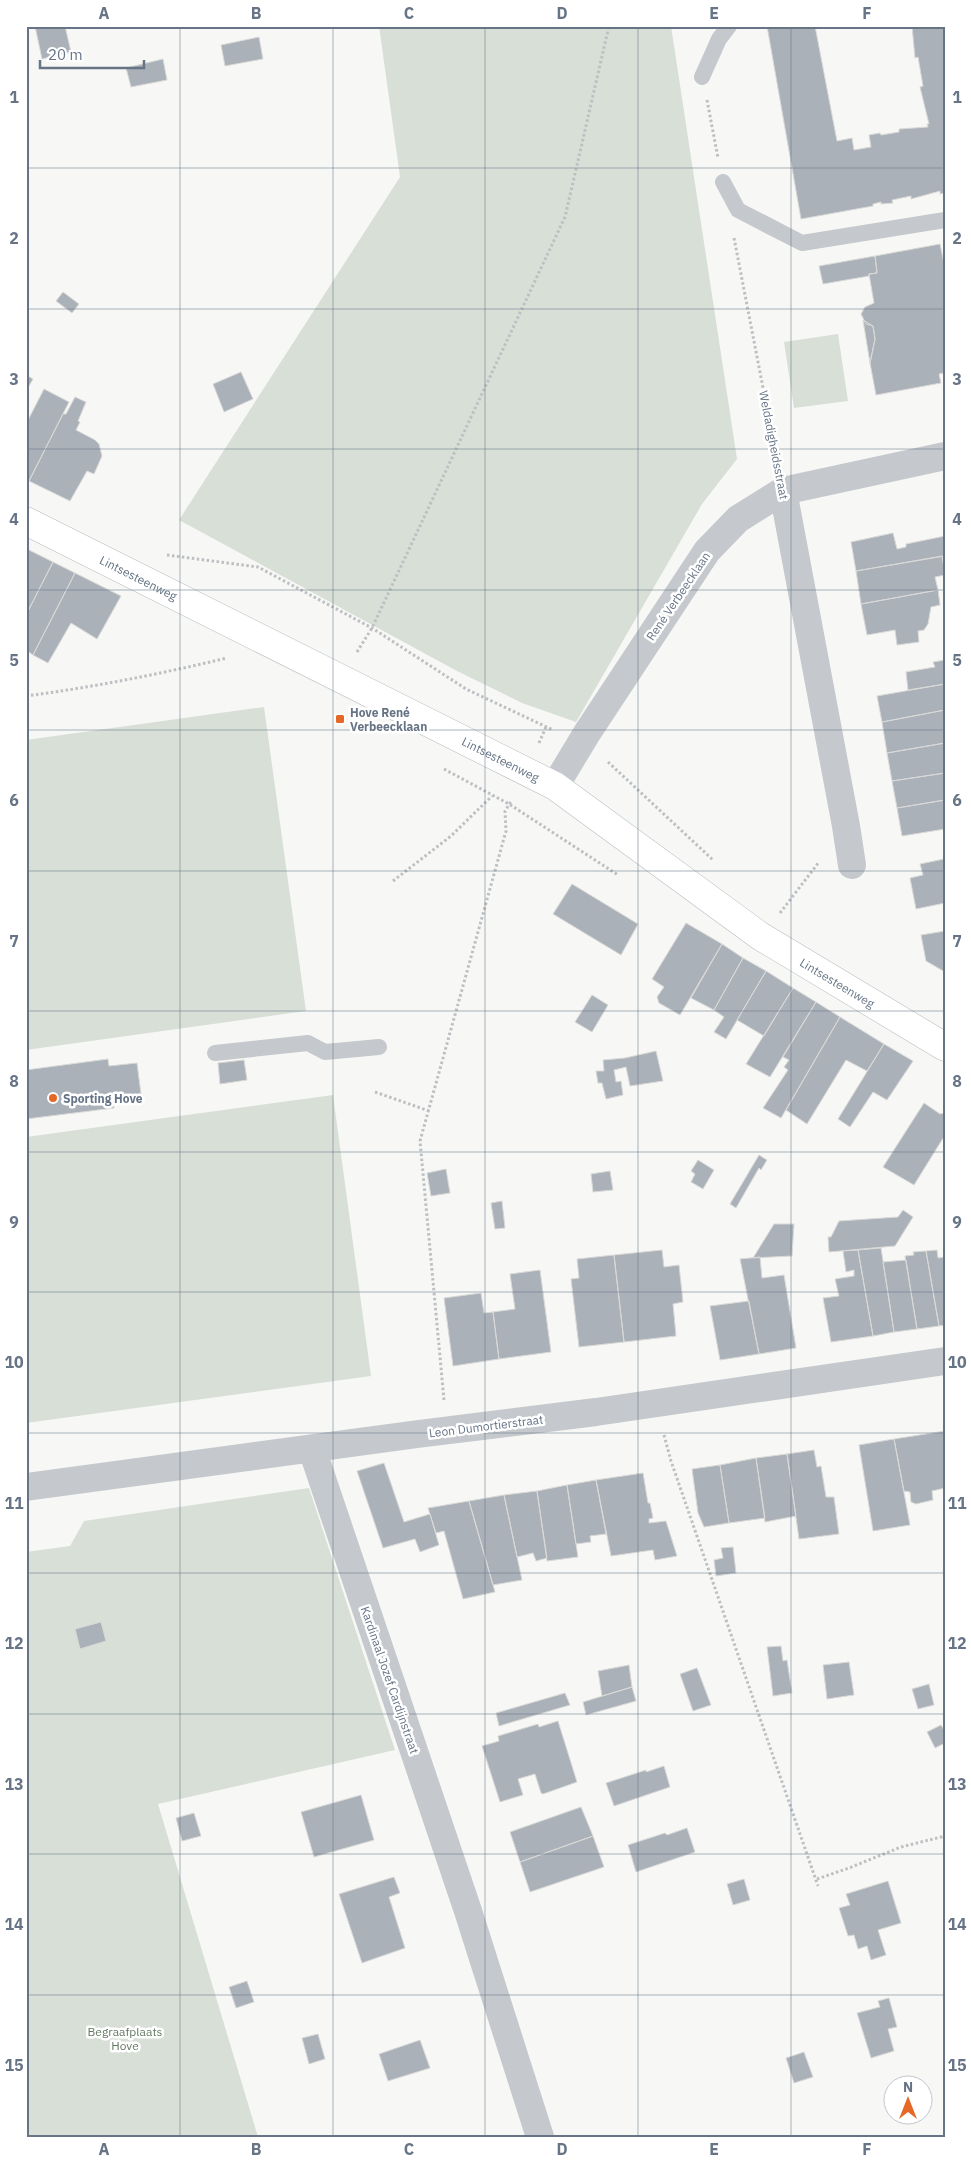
<svg xmlns="http://www.w3.org/2000/svg" width="971" height="2163" viewBox="0 0 971 2163" font-family="'IBM Plex Sans',sans-serif">
<style>
.green{fill:#d8dfd6}
.building{fill:#abb1b9;stroke:#d9d9d7}
.lines{fill:none;stroke-linecap:round;stroke-linejoin:round}
.secondary-casing{stroke:#b7bbc1;stroke-width:29}
.path{stroke:#bdbfc2;stroke-width:3;stroke-dasharray:2.5 2.5;stroke-linecap:butt}
.lane{stroke:#c5c8cc;stroke-width:16}
.street{stroke:#c5c8cc;stroke-width:28}
.secondary{stroke:#fff;stroke-width:28}
.grid{fill:none;stroke:#667486;stroke-width:1;stroke-opacity:0.55}
.poi-dot{fill:#e56827;stroke:#fff;stroke-width:2}
.labels{text-anchor:middle;dominant-baseline:central;stroke-width:5;stroke-linejoin:round;paint-order:stroke}
.street-label{font-size:12px;fill:#667486;stroke:#fff}
.poi-label{font-size:12px;font-weight:bold;fill:#667486;stroke:#fff;text-anchor:start}
.park-label{font-size:12px;fill:#637861;stroke:#fff}
.neatline{fill:none;stroke:#667486;stroke-width:2}
.grid-label{font-size:16px;text-anchor:middle;font-weight:bold;fill:#667486}
</style>
<rect width="100%" height="100%" fill="#f7f8f5"/>
<path class="green" d="M379,26H671L737,459L702,504L576,722L522,703L457,671L179,520L400,177Z
M838,334L848,401L794,408L784,342Z
M264,707L306,1011L26,1050V740Z
M333,1095L371,1376L26,1423V1137Z
M309,1488L395,1750L158,1804L258,2137H26V1552L70,1546L84,1521Z"/>
<path class="building" d="M35,26H65L71,52L42,59Z
M767,26H815L837,141L852,138L854,150L871,147L869,135L880,133L881,135L899,132V129L928,127L927,124H929L920,87L923,86L918,57L915,58L912,26H945V193L940,194V191L911,199V196L892,200L893,203L881,204V202L873,204V206L801,219Z
M259,37L263,59L225,66L221,45Z
M163,59L167,80L131,87L126,68Z
M940,244L945,268V373L939,374L941,383L876,395L870,363L875,339L873,326L866,324L861,314L865,307L874,303L869,274L877,273L875,256Z
M875,256L877,273L869,274V276L823,284L819,266Z
M63,292L79,304L72,313L56,301Z
M863,320L873,326L875,339L870,363Z
M241,372L253,399L224,412L213,384Z
M26,375L33,379L26,391Z
M44,389L69,402L29,481L26,479V424Z
M75,397L86,402L78,421L80,422L76,430L95,440L99,444L102,456L94,474L87,471L70,501L29,481L63,414H66Z
M893,533L897,549L906,547V544L945,536V556L856,571L851,542Z
M29,550L53,562L26,615V555Z
M942,556L945,575L935,577L938,590L861,604L856,571Z
M53,562L75,573L33,655L26,650V615Z
M75,573L121,596L97,639L71,623L48,663L33,655Z
M938,590L940,605L931,607L928,624L924,630L918,631L919,642L897,645L895,630L867,635L861,604Z
M945,660V684L908,690L906,672L935,667L933,662Z
M945,684V710L882,722L877,696Z
M945,710V743L887,753L882,722Z
M945,743V773L892,781L887,753Z
M945,773V800L897,808L892,781Z
M945,800V829L902,836L897,808Z
M944,859L945,903L916,909L910,878L923,875L920,864Z
M572,884L638,924L621,955L553,914Z
M686,923L722,944L680,1015L659,1003L657,997L664,987L652,979Z
M945,931V972L926,961L921,935Z
M722,944L743,958L714,1010L691,998Z
M743,958L766,971L726,1039L714,1032L724,1017L714,1010Z
M766,971L793,988L764,1036L737,1020Z
M793,988L816,1002L770,1077L746,1064Z
M592,995L608,1005L592,1032L575,1022Z
M816,1002L840,1017L781,1118L763,1108L788,1070L784,1067L789,1060L783,1057Z
M840,1017L884,1044L867,1071L846,1060L807,1124L786,1110Z
M884,1044L913,1061L887,1100L873,1092L850,1127L838,1119Z
M656,1051L663,1081L630,1086L626,1067L614,1070L616,1082L621,1081L623,1095L606,1099L602,1083H598L596,1071H604L603,1060L625,1058Z
M108,1059L109,1066L137,1063L141,1094L113,1098L114,1108L26,1119V1070Z
M244,1060L247,1080L220,1084L218,1063Z
M924,1103L940,1114L945,1113V1135L914,1185L883,1167Z
M759,1155L767,1160L761,1170L759,1168L736,1208L730,1204Z
M698,1160L714,1170L703,1189L691,1182L695,1174L691,1171Z
M446,1169L450,1193L431,1196L427,1173Z
M610,1171L613,1190L593,1192L591,1174Z
M502,1201L505,1228L495,1229L491,1203Z
M903,1210L913,1217L895,1246L829,1252L828,1237H831L839,1221L898,1217Z
M774,1224H794L792,1256L753,1258Z
M881,1248L894,1332L873,1336L858,1250Z
M662,1250L664,1267L679,1265L683,1302L673,1304L676,1336L624,1342L614,1255Z
M858,1250L873,1336L831,1342L823,1298L839,1296L835,1279L854,1276V1270L846,1272L843,1251Z
M937,1250L938,1258L945,1257V1325L939,1326L926,1251Z
M926,1251L939,1326L917,1329L905,1256L914,1255L913,1252Z
M614,1255L624,1342L579,1347L571,1279L579,1278L577,1259Z
M760,1257L762,1278L784,1275L796,1348L759,1354L740,1259Z
M906,1260L917,1329L894,1332L883,1262Z
M540,1270L551,1352L499,1359L493,1312L515,1309L510,1274Z
M481,1293L484,1313L493,1312L499,1359L453,1366L444,1298Z
M749,1301L759,1354L720,1360L710,1306Z
M945,1431V1488L932,1491L933,1500L916,1504L911,1502L910,1492L904,1491L894,1439Z
M894,1439L910,1525L873,1531L859,1445Z
M814,1450L817,1467L821,1466L826,1497H834L839,1534L799,1539L787,1454Z
M787,1454L796,1516L765,1522L756,1458Z
M756,1458L765,1518L729,1523L720,1465Z
M384,1463L404,1522L430,1514L439,1545L420,1552L415,1539L383,1548L357,1471Z
M720,1465L729,1523L704,1527L698,1513L692,1469Z
M643,1473L648,1503H650L653,1518L649,1519V1523L666,1521L677,1556L655,1560L653,1550L611,1556L596,1480Z
M596,1480L606,1534L590,1536L591,1542L576,1544L567,1485Z
M567,1485L578,1557L547,1561L537,1491Z
M537,1491L547,1558L536,1561L533,1553L517,1557L504,1495Z
M504,1495L522,1580L493,1585L469,1501Z
M469,1501L495,1592L463,1599L444,1531L436,1533L428,1508Z
M733,1547L736,1573L716,1576L714,1560L723,1558L721,1548Z
M101,1622L106,1641L80,1649L75,1629Z
M781,1646L783,1661L787,1660L792,1693L773,1696L767,1647Z
M849,1662L854,1695L827,1699L823,1665Z
M629,1665L632,1687L602,1696L598,1671Z
M697,1668L711,1705L693,1711L680,1674Z
M929,1684L934,1705L918,1709L912,1689Z
M632,1687L636,1701L586,1715L583,1702Z
M565,1693L570,1705L499,1726L496,1713Z
M558,1721L577,1782L543,1794L541,1793L535,1774L518,1779L523,1795L500,1802L482,1746L499,1741L498,1736L538,1724L539,1727Z
M941,1725L945,1732V1743L935,1748L927,1732Z
M664,1766L670,1787L614,1806L606,1783L646,1770V1772Z
M361,1795L374,1840L314,1857L301,1812Z
M581,1807L593,1836L520,1862L510,1832Z
M194,1813L201,1836L182,1841L176,1818Z
M687,1828L695,1852L636,1872L628,1845L665,1833L667,1835Z
M593,1836L604,1867L530,1892L520,1862Z
M394,1877L400,1893L389,1897L405,1948L362,1963L339,1894Z
M744,1879L750,1900L733,1905L727,1884Z
M888,1881L901,1923L878,1930L886,1955L871,1960L867,1946L858,1949L854,1935L848,1936L839,1908L850,1905L846,1894Z
M247,1981L254,2002L236,2008L229,1987Z
M889,1998L897,2027L888,2029L894,2051L871,2058L857,2013L880,2007L878,2001Z
M318,2034L325,2059L309,2064L302,2038Z
M420,2040L430,2068L388,2081L379,2054Z
M804,2052L813,2077L794,2083L786,2058Z"/>
<g class="lines">
<g class="secondary-casing">
<g id="secondary">
<path id="s1" d="M26,521L555,786L760,936L945,1047"/>
</g>
</g>
<path class="path" d="M707,100L718,158
M734,238L777,460
M167,555L258,567L372,628L466,689L553,730
M357,652L372,628L565,217L609,26
M26,696C94,687 160,674 227,658
M539,743L546,727
M608,762L713,860
M444,769L509,804L618,875
M393,881L451,836L492,796
M780,913L819,862
M375,1092L429,1111
M444,1400L420,1141L506,831L505,811L512,800
M664,1435L671,1461L818,1886
M817,1879L849,1868L901,1847L945,1836"/>
<path class="lane" d="M702,77L719,39L729,26
M723,182L738,210L802,243L945,220
M215,1053L308,1043L325,1052L379,1047"/>
<path class="street" d="M783,491L846,826L852,865
M555,786L587,733L707,551L738,519L783,491L945,456
M312,1449L468,1911L540,2137
M26,1487L418,1434L596,1412L945,1361"/>
<use href="#secondary" class="secondary"/>
</g>
<path class="grid" d="M180,26V2137M333,26V2137M485,26V2137M638,26V2137M791,26V2137M26,168H945M26,309H945M26,449H945M26,590H945M26,730H945M26,871H945M26,1011H945M26,1152H945M26,1292H945M26,1433H945M26,1573H945M26,1714H945M26,1854H945M26,1995H945"/>
<g class="poi-dot">
<rect x="335" y="714" width="10" height="10" rx="2.5"/>
<circle cx="53" cy="1098" r="5"/>
</g>
<g class="labels">
<g class="street-label">
<text transform="translate(774 445) rotate(79)">Weldadigheidsstraat</text>
<text stroke="none"><textPath href="#s1" startOffset="126">Lintsesteenweg</textPath></text>
<text transform="translate(678 596) rotate(-56)">René Verbeecklaan</text>
<text stroke="none"><textPath href="#s1" startOffset="531">Lintsesteenweg</textPath></text>
<text stroke="none"><textPath href="#s1" startOffset="936">Lintsesteenweg</textPath></text>
<text transform="translate(486 1426) rotate(-7)">Leon Dumortierstraat</text>
<text transform="translate(390 1680) rotate(71)">Kardinaal Jozef Cardijnstraat</text>
</g>
<g class="poi-label">
<text x="350" y="712">Hove René<tspan x="350" dy="14">Verbeecklaan</tspan></text>
<text x="63" y="1098">Sporting Hove</text>
</g>
<g class="park-label">
<text x="125" y="2031">Begraafplaats<tspan x="125" dy="14">Hove</tspan></text>
</g>
</g>
<rect width="971" height="2163" fill="none" stroke="#ffffff" stroke-width="55"/>
<g transform="translate(908 2100)"><circle r="24" fill="#ffffff" stroke="#c2c7cf"/>
<path d="M0-4L9 19L0 12L-9 19Z" fill="#e56827"/>
<text y="-8" font-size="14" font-weight="bold" text-anchor="middle" fill="#667486">N</text>
</g>
<path d="M40 60v8h104v-8" fill="none" stroke="#667486" stroke-width="2.5"/>
<text x="48" y="60" font-size="15" fill="#667486" stroke="#ffffff" stroke-width="4" paint-order="stroke">20 m</text>
<rect x="28" y="28" width="916" height="2108" class="neatline"/>
<g class="grid-label">
<text x="104" y="19">A</text>
<text x="256" y="19">B</text>
<text x="409" y="19">C</text>
<text x="562" y="19">D</text>
<text x="714" y="19">E</text>
<text x="867" y="19">F</text>
<text x="14" y="103">1</text>
<text x="957" y="103">1</text>
<text x="14" y="244">2</text>
<text x="957" y="244">2</text>
<text x="14" y="385">3</text>
<text x="957" y="385">3</text>
<text x="14" y="525">4</text>
<text x="957" y="525">4</text>
<text x="14" y="666">5</text>
<text x="957" y="666">5</text>
<text x="14" y="806">6</text>
<text x="957" y="806">6</text>
<text x="14" y="947">7</text>
<text x="957" y="947">7</text>
<text x="14" y="1087">8</text>
<text x="957" y="1087">8</text>
<text x="14" y="1228">9</text>
<text x="957" y="1228">9</text>
<text x="14" y="1368">10</text>
<text x="957" y="1368">10</text>
<text x="14" y="1509">11</text>
<text x="957" y="1509">11</text>
<text x="14" y="1649">12</text>
<text x="957" y="1649">12</text>
<text x="14" y="1790">13</text>
<text x="957" y="1790">13</text>
<text x="14" y="1930">14</text>
<text x="957" y="1930">14</text>
<text x="14" y="2071">15</text>
<text x="957" y="2071">15</text>
<text x="104" y="2155">A</text>
<text x="256" y="2155">B</text>
<text x="409" y="2155">C</text>
<text x="562" y="2155">D</text>
<text x="714" y="2155">E</text>
<text x="867" y="2155">F</text>
</g>
</svg>
